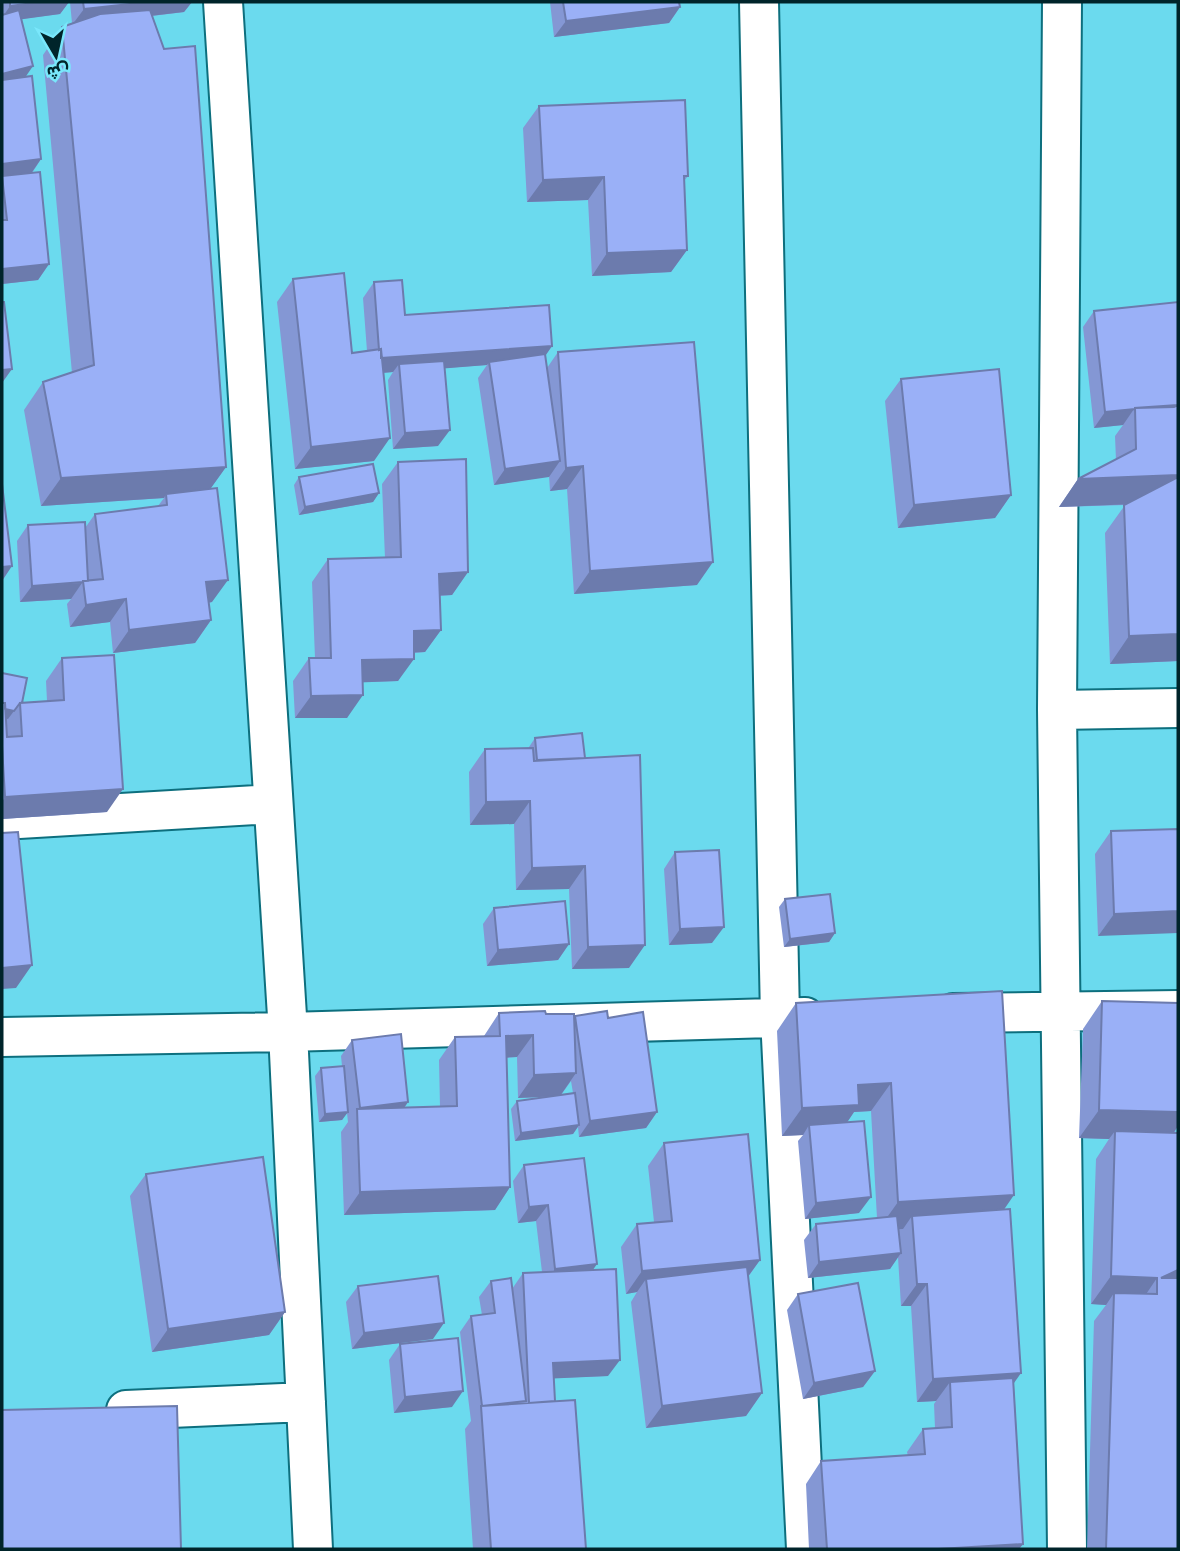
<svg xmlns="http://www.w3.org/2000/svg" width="1180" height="1551" viewBox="0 0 1180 1551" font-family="Barlow,Vazirmatn,sans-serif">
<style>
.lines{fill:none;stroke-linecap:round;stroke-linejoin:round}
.street-casing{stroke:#0d6f7e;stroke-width:42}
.street{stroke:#fff;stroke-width:38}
.wall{fill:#8497d4;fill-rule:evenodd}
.shaded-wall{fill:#6c7bad}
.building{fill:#9ab0f7;stroke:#6c7bad;stroke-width:2}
</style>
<rect width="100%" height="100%" fill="#6bdaee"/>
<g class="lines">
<g class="street-casing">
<path id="street" d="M223,2L288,1032L313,1549
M759,2L780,1017L806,1549
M1062,2L1057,710L1067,1549
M1057,710L1178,708
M2,820L273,804
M953,1013L1178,1010
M2,1037L288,1032L805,1017
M126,1410L306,1402"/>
</g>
<use href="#street" class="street"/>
</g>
<path class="wall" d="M2,2H69L60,14L21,19L26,77L41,159L32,173L49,264L38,280L2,284Z
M70,2H192L184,12L152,16L226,467L210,489L212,602L209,603L211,620L195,643L113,653L110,622L70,627L67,604L71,599L20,602L17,541L28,525L85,528L95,514L158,506L164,498L41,506L24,410L43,382L72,373L43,55L62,27L72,23Z
M550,2H679L680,7L669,23L554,37Z
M539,106L688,176L684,181L687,250L671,272L592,276L588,200L527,202L523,128Z
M293,279L352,353L367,351L363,298L374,282L405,315L552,346L545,356L547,368L558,352L697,585L574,594L567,489L550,491L549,476L494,485L478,378L487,365L445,368L438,446L393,449L388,380L393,372L383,373L374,461L295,469L277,302Z
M1178,302V661L1110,664L1105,533L1125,505L1059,507L1078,479L1116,460L1115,436L1123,425L1094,428L1083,327L1094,311Z
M901,379L1011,495L995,518L898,528L885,401Z
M398,462L468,572L452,595L440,596L441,630L425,652L414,653L398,681L363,682L347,718H295L293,681L309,658H315L312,582L328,559L385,558L382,484Z
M299,477L379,493L373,502L299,515L294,485Z
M62,658L107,812L2,819V673L22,703L47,701L46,681Z
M535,738L585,758L629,968L572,969L569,889L516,890L514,824L470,825L469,772L485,749L529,748V747Z
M1178,829L1098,936L1095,854L1111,831Z
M675,852L712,943L669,945L664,869Z
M785,899L835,933L829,942L784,947L779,907Z
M494,908L569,944L558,960L487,966L483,924Z
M1002,991L1004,1210L1023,1544L1019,1549H809L806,1484L821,1461L908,1456L907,1452L923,1429L935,1428L934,1404L936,1401L917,1402L911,1306H901L898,1257L890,1269L808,1278L804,1240L816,1224L877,1218L871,1111L854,1112L847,1122L859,1213L805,1219L798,1141L803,1135L782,1136L777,1031L796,1003Z
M1102,1001L1178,1112V1126L1174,1133L1178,1549H1087L1094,1321L1106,1305L1091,1304L1096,1159L1109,1139L1079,1138L1083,1029Z
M499,1013L608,1018L657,1112L646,1128L579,1137L578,1127L573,1134L515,1141L511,1109L517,1101L546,1097L518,1098L517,1057L506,1058L510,1187L495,1210L344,1215L341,1132L348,1122L347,1113L342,1120L319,1122L315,1076L321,1068L342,1066L341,1056L352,1040L408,1102L404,1108L440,1107L439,1060L455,1037L484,1036ZM571,1081L573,1093L561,1095Z
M664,1143L760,1260L748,1277L762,1393L746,1416L646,1428L631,1302L637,1292L626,1294L621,1247L637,1224L654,1222L648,1166Z
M524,1165L593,1270L608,1376L554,1378L555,1401L586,1549H473L465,1429L471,1421L460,1332L471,1316L482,1315L479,1297L491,1281L512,1289L523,1273L542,1272L536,1221L518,1223L513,1181Z
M146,1174L285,1312L269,1335L152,1352L130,1196Z
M358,1286L433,1339L352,1349L346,1302Z
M798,1294L875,1371L863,1387L803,1399L787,1310Z
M400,1344L452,1407L394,1413L389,1360Z"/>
<path class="shaded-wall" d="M41,2H69L60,14L2,22V18L10,6Z
M148,2H192L184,12L72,25L84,9Z
M680,7L669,23L554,37L566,21Z
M33,66L22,82L2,87V74Z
M41,159L30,175L2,178V164Z
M604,177L588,200L527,202L543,180Z
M687,250L671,272L592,276L607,253Z
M49,264L38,280L2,284V269Z
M552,346L541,362H489L487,365L400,372L399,364L393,372L368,374L380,358Z
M12,369L2,383V370Z
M1134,409L1123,425L1094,428L1105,412Z
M450,430L438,446L393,449L405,433Z
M390,438L374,461L295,469L311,447Z
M560,461L549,477L494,485L505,469Z
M583,466L567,489L550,491L566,468Z
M226,467L206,495L166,494L164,498L41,506L61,478Z
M1178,475V479L1161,503L1059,507L1078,479Z
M379,493L373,502L299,515L305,507Z
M1011,495L995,518L898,528L914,505Z
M713,562L697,585L574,594L590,571Z
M12,566L2,581V567Z
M468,572L452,595L424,596L439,574Z
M228,580L212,602L190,605L206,582Z
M82,583L71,599L20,602L32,586Z
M126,599L110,622L70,627L86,605Z
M211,620L195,643L113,653L129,630Z
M441,630L425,652L398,653L414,631Z
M1178,634V661L1110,664L1129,636Z
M414,659L398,681L346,683L362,660Z
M363,695L347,718H295L311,696Z
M2,708L14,711L8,719L2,718Z
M123,789L107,812L2,819V802L5,797Z
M530,801L514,824L470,825L486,802Z
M585,866L569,889L516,890L532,868Z
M1178,911V933L1098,936L1114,914Z
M724,927L712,943L669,945L680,929Z
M835,933L829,942L784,947L790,939Z
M569,944L558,960L487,966L498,950Z
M645,945L629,968L572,969L588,947Z
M32,965L16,988L2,989V968Z
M533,1035L517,1057L490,1058L506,1036Z
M576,1073L560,1096L518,1098L534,1075Z
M891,1083L871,1111L854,1112L840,1133L809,1125L803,1135L782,1136L802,1108L858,1085Z
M408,1102L397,1118L357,1111L360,1108Z
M1099,1110L1178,1112V1126L1168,1141L1115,1131L1109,1139L1079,1138Z
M348,1112L342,1120L319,1122L325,1114Z
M657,1112L646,1128L579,1137L590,1121Z
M579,1125L573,1134L515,1141L521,1133Z
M510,1187L495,1210L344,1215L360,1192Z
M1014,1195L994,1224L912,1216L903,1229L878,1230L898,1202Z
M871,1197L859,1213L805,1219L816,1203Z
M548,1205L536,1221L518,1223L529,1207Z
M901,1253L890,1269L808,1278L819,1262Z
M760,1260L744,1282L646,1279L637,1292L626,1294L642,1271Z
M597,1264L586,1280L544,1285L555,1269Z
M1178,1270V1288L1157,1294L1161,1278Z
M1111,1276L1157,1278L1138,1306L1114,1293L1106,1305L1091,1304Z
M917,1284H927L911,1306H901Z
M285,1312L269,1335L152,1352L168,1329Z
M444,1323L433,1339L352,1349L364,1333Z
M620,1360L608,1376L542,1379L553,1363Z
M875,1371L863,1387L803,1399L814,1383Z
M1021,1373L1005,1396L950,1382L936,1401L917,1402L933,1379Z
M463,1391L452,1407L394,1413L405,1397Z
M762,1393L746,1416L646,1428L662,1406Z
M1023,1544L1019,1549H938Z"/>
<path class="building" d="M10,2H41L10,6Z
M83,2H148L84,9Z
M563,2H679L680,7L566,21Z
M19,10L33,66L2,74V15Z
M150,10L164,49L195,46L226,467L61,478L43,382L94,365L62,27L100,14Z
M32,76L41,159L2,164V80Z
M685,100L688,176H684L687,250L607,253L604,177L543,180L539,106Z
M40,172L49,264L2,269V220H7L2,176Z
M344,273L352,353L381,349L390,438L311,447L293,279Z
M402,280L405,315L549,305L552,346L381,358V349L379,350L374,282Z
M2,302H4L12,369L2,370Z
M1178,302V405L1135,408V409L1105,412L1094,311Z
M694,342L713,562L590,571L583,466L566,468L558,352Z
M545,354L560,461L505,469L489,362Z
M444,361L450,430L405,433L399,364Z
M999,369L1011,495L914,505L901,379Z
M1178,405V475L1078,479L1136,449L1135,408L1174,407Z
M466,459L468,572L439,574L441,630L414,631V659L362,660L363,695L311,696L309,658H331L328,559L401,557L398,462Z
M373,464L379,493L305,507L299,477Z
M1178,477V634L1129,636L1124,505Z
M2,484L12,566L2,567Z
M217,488L228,580L206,582L211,620L129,630L126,599L86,605L83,581L103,579L95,514L167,505L166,494Z
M85,522L88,581H83V582L32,586L28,525Z
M114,655L123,789L5,797L2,746V703H5L7,737L22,736L20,703L64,700L62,658Z
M2,673L27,678L22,703H20L14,711L5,709V703H2Z
M582,733L585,758L537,760L535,738Z
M533,748L534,761L640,755L645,945L588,947L585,866L532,868L530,801L486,802L485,749Z
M1178,829V911L1114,914L1111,831Z
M18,832L32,965L2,968V833Z
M719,850L724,927L680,929L675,852Z
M830,894L835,933L790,939L785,899Z
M565,901L569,944L498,950L494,908Z
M1002,991L1014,1195L898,1202L891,1083L858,1085L859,1105L802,1108L796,1003Z
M1102,1001L1178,1003V1112L1099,1110Z
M545,1011L546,1014H574L576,1073L534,1075L533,1035L506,1036L510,1187L360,1192L357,1109L457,1106L455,1037L500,1036L499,1013Z
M607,1011L608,1018L643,1012L657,1112L590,1121L575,1016Z
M401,1034L408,1102L360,1108L352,1040Z
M344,1066L348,1112L325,1114L321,1068Z
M575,1093L579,1125L521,1133L517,1101Z
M864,1121L871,1197L816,1203L809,1125Z
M1115,1131L1178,1133V1270L1161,1278H1178V1549H1106L1114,1293L1157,1294V1278L1111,1276Z
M748,1134L760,1260L642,1271L637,1224L672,1221L664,1143Z
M263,1157L285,1312L168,1329L146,1174Z
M584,1158L597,1264L555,1269L548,1205L529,1207L524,1165Z
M1010,1209L1021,1373L933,1379L927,1284H917L912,1216Z
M897,1216L901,1253L819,1262L816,1224Z
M747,1267L762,1393L662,1406L646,1279Z
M616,1269L620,1360L553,1363L555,1401L529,1403L523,1273Z
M438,1276L444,1323L364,1333L358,1286Z
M511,1278L526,1401L482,1406L471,1316L495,1313L491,1281Z
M858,1283L875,1371L814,1383L798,1294Z
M458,1338L463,1391L405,1397L400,1344Z
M1013,1378L1023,1544L938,1549H827L821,1461L925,1454L923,1429L952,1427L950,1382Z
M575,1400L586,1549H491L481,1406Z
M177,1406L181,1549H2V1410Z"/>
<rect width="1180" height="1551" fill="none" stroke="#00242a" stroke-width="7"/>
<g transform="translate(56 56) rotate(171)" stroke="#79e7fb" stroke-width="5" paint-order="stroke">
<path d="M0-5L12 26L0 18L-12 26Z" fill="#00242a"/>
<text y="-10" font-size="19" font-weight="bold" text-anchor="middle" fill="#00242a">ش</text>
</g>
</svg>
